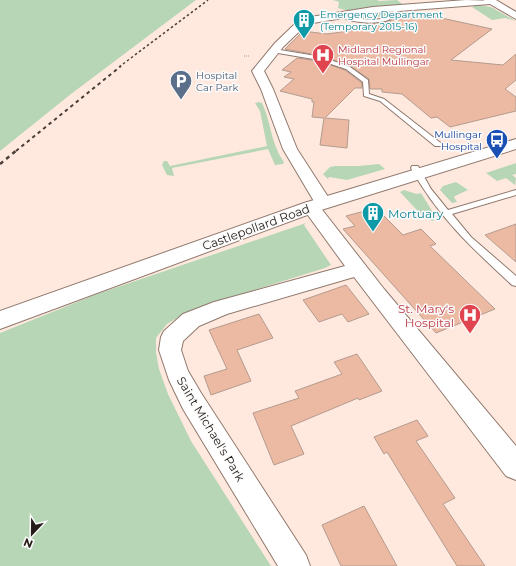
<svg xmlns="http://www.w3.org/2000/svg" width="516" height="566" viewBox="0 0 516 566" font-family="Montserrat,sans-serif">
<style>
.green{fill:#b6d6b6}
.building{fill:#ecbaa2;stroke:#b49b8f}
.lines{fill:none;stroke-linecap:round;stroke-linejoin:round}
.service-casing{stroke:#90786c;stroke-width:2}
.minor-casing{stroke:#90786c;stroke-width:2}
.tertiary-casing{stroke:#90786c;stroke-width:2}
.secondary-casing{stroke:#90786c;stroke-width:2}
.path{stroke:#92827b;stroke-width:1.5;stroke-dasharray:0.5 1.5;stroke-linecap:butt}
.service{fill:#fff;fill-rule:evenodd}
.minor{fill:#fff;fill-rule:evenodd}
.tertiary{fill:#fff;fill-rule:evenodd}
.secondary{fill:#fff;fill-rule:evenodd}
.rail-far2{stroke:#4b3f39;stroke-width:1.5;stroke-dasharray:2.5 2.5;stroke-linecap:butt}
.rail-far1{stroke:#4b3f39;stroke-width:2;stroke-dasharray:3.5 3.5;stroke-linecap:butt}
.rail{stroke:#4b3f39;stroke-width:2.5;stroke-dasharray:4 4;stroke-linecap:butt}
.labels{text-anchor:middle;dominant-baseline:central;stroke-width:3;stroke-linejoin:round;paint-order:stroke}
.far-culture-label{font-size:10px;fill:#0d838f;stroke:#fbfbfb;text-anchor:start}
.far-health-label{font-size:10px;fill:#be3a42;stroke:#fbfbfb;text-anchor:start}
.far-service-label{font-size:10px;fill:#4e5e75;stroke:#fbfbfb;text-anchor:start}
.far-transit-label{font-size:10px;fill:#164399;stroke:#fbfbfb;text-anchor:end}
.culture-label{font-size:12px;fill:#0d838f;stroke:#fbfbfb;text-anchor:start}
.street-label{font-size:12px;fill:#251c17;stroke:#fbfbfb}
.health-label{font-size:12px;fill:#be3a42;stroke:#fbfbfb;text-anchor:end}
</style>
<rect width="100%" height="100%" fill="#ffe9df"/>
<path class="green" d="M0,0H196L71,94L0,151Z
M333,0H377L379,1L397,0L405,6L349,11L338,8L339,2Z
M477,5L491,7L516,21L505,18L492,20L472,7Z
M380,11L388,12L391,15L361,19L351,17L353,15Z
M259,102L262,103C271,122 271,144 284,162L283,164L275,165L268,149L172,168L174,176L167,175L162,165L164,161H167L170,166L267,146L260,111L255,103Z
M516,163V174L512,175L516,178L515,185L506,178L497,181L486,173Z
M379,164L385,169L347,180L329,177L328,179L323,174L330,167L335,166H358Z
M456,182L468,190L455,196L454,197L457,202L452,203L440,190L443,186Z
M404,190L417,194L421,193L434,214L435,219L433,221C421,217 409,201 400,192Z
M306,223L304,225L331,265L325,268L204,306L182,315L167,324L156,338V352L159,369L168,394L191,441L271,566H0V333L97,294Z"/>
<path class="building" d="M414,12L492,29L451,60L503,65L516,54V80L505,89L516,97V111L450,127L437,117L431,118L402,94L382,92V89H370L369,79L350,66L322,56L285,49L303,31L327,34L370,28L364,24L387,22L394,19L399,14Z
M297,58L319,61L345,70L362,83V88H355L325,118L349,120L347,148L320,145L324,118L312,117L314,102H312V99L280,91L294,79L284,77L291,72L282,70Z
M376,208L403,235L421,229L436,244L430,246L495,309L436,333L343,229L355,226L346,216Z
M516,224V262L485,235Z
M346,285L369,314L348,322L342,314L319,322L303,300Z
M259,314L273,338L237,350L251,381L211,395L204,376L227,369L209,330Z
M357,354L382,391L359,400L358,398L291,426L304,454L274,465L253,413L299,398L295,391L342,374L334,362Z
M417,420L428,436L416,441L455,498L443,504L485,566H457L387,452L384,454L374,437Z
M364,506L397,566H341L322,525Z"/>
<g class="lines">
<g class="service-casing">
<path id="service" d="M391,7H395L398,13C389,27 350,24 338,15L340,14C354,18 382,25 394,13Z
M274,49L322,57L350,67L368,80L369,94L384,99L442,144L441,146H435L380,101L364,96L363,82L346,69L319,60L272,52L271,51Z
M412,166H418L431,189L448,210L516,190V195L452,214L471,237L516,276V286L512,285C473,249 437,216 411,168Z"/>
</g>
<g class="minor-casing">
<path id="minor" d="M466,0L495,1L490,4L373,13L307,24L283,47L264,71L273,89L297,149L332,203L330,207H320L384,289L516,446V480L506,476L354,277L227,314L199,326L183,341L181,350L188,371L201,393L306,555L310,566H278L183,409L169,380L159,350L161,337L164,331L183,314L214,302L345,266L302,207L305,203L311,202L315,203L283,149L261,89L252,71L275,43L300,19L304,18L373,7Z"/>
</g>
<g class="tertiary-casing">
<path id="tertiary" d="M483,0H496L516,12V19Z"/>
</g>
<g class="secondary-casing">
<path id="secondary" d="M516,139V149L318,211L0,329V311L304,203Z"/>
</g>
<path class="path" d="M244,56H250
M464,136L471,142"/>
<use href="#service" class="service"/>
<use href="#minor" class="minor"/>
<use href="#tertiary" class="tertiary"/>
<use href="#secondary" class="secondary"/>
<path class="rail-far2" d="M119,67L208,0"/>
<path class="rail-far1" d="M16,151L121,66"/>
<path class="rail" d="M0,164L17,150"/>
</g>
<defs>
<g id="building-pin" transform="scale(1.15)"><path d="M0 17L-7.5 6A9.5 9.5 0 1 1 7.5 6Z" fill="#0f9aa8" stroke="#fbfbfb"/><path d="M-4-6H4V6H1V3H-1V6H-4ZM-2.5-4.3h1.7v1.8h-1.7ZM.8-4.3h1.7v1.8H.8ZM-2.5-1h1.7V.8h-1.7ZM.8-1h1.7V.8H.8Z" fill="#fff"/></g>
<g id="hospital-pin" transform="scale(1.15)"><path d="M0 17L-7.5 6A9.5 9.5 0 1 1 7.5 6Z" fill="#e0444e" stroke="#fbfbfb"/><path d="M-5-5h3v3.5h4V-5h3V5h-3V1.5h-4V5h-3Z" fill="#fff"/></g>
<g id="parking-pin" transform="scale(1.15)"><path d="M0 17L-7.5 6A9.5 9.5 0 1 1 7.5 6Z" fill="#5c6f8a" stroke="#fbfbfb"/><path d="M-3.5-5.5H1a3.5 3.5 0 0 1 0 7H-1V5.5H-3.5ZM-1-3.4V-.6H.8a1.4 1.4 0 0 0 0-2.8Z" fill="#fff"/></g>
<g id="bus-pin" transform="scale(1.15)"><path d="M0 17L-7.5 6A9.5 9.5 0 1 1 7.5 6Z" fill="#1a4fb4" stroke="#fbfbfb"/><path d="M-5-6H5V4H4V6H2V4H-2V6H-4V4H-5ZM-3.5-4V0h7V-4ZM-3.5 1.2v1.5H-2V1.2ZM2 1.2v1.5H3.5V1.2Z" fill="#fff"/></g>
</defs>
<g fill-rule="evenodd">
<use href="#building-pin" x="304" y="20"/>
<use href="#hospital-pin" x="323" y="55"/>
<use href="#parking-pin" x="181" y="81"/>
<use href="#bus-pin" x="497" y="140"/>
<use href="#building-pin" x="373" y="213"/>
<use href="#hospital-pin" x="470" y="315"/>
</g>
<g class="labels">
<g class="far-culture-label">
<text x="320" y="14">Emergency Department<tspan x="320" dy="12">(Temporary 2015-16)</tspan></text>
</g>
<g class="far-health-label">
<text x="338" y="49">Midland Regional<tspan x="338" dy="12">Hospital Mullingar</tspan></text>
</g>
<g class="far-service-label">
<text x="196" y="75">Hospital<tspan x="196" dy="12">Car Park</tspan></text>
</g>
<g class="far-transit-label">
<text x="482" y="134">Mullingar<tspan x="482" dy="12">Hospital</tspan></text>
</g>
<g class="culture-label">
<text x="388" y="213">Mortuary</text>
</g>
<g class="street-label">
<text transform="translate(256 227) rotate(-20)">Castlepollard Road</text>
<text transform="translate(211 429) rotate(59)">Saint Michael's Park</text>
</g>
<g class="health-label">
<text x="454" y="308">St. Mary's<tspan x="454" dy="14">Hospital</tspan></text>
</g>
</g>
<g transform="translate(32 534) rotate(202)" stroke="#fbfbfb" stroke-width="3" paint-order="stroke">
<path d="M0-3L7 15L0 10L-7 15Z" fill="#251c17"/>
<text y="-6" font-size="11" font-weight="bold" text-anchor="middle" fill="#251c17">N</text>
</g>
</svg>
